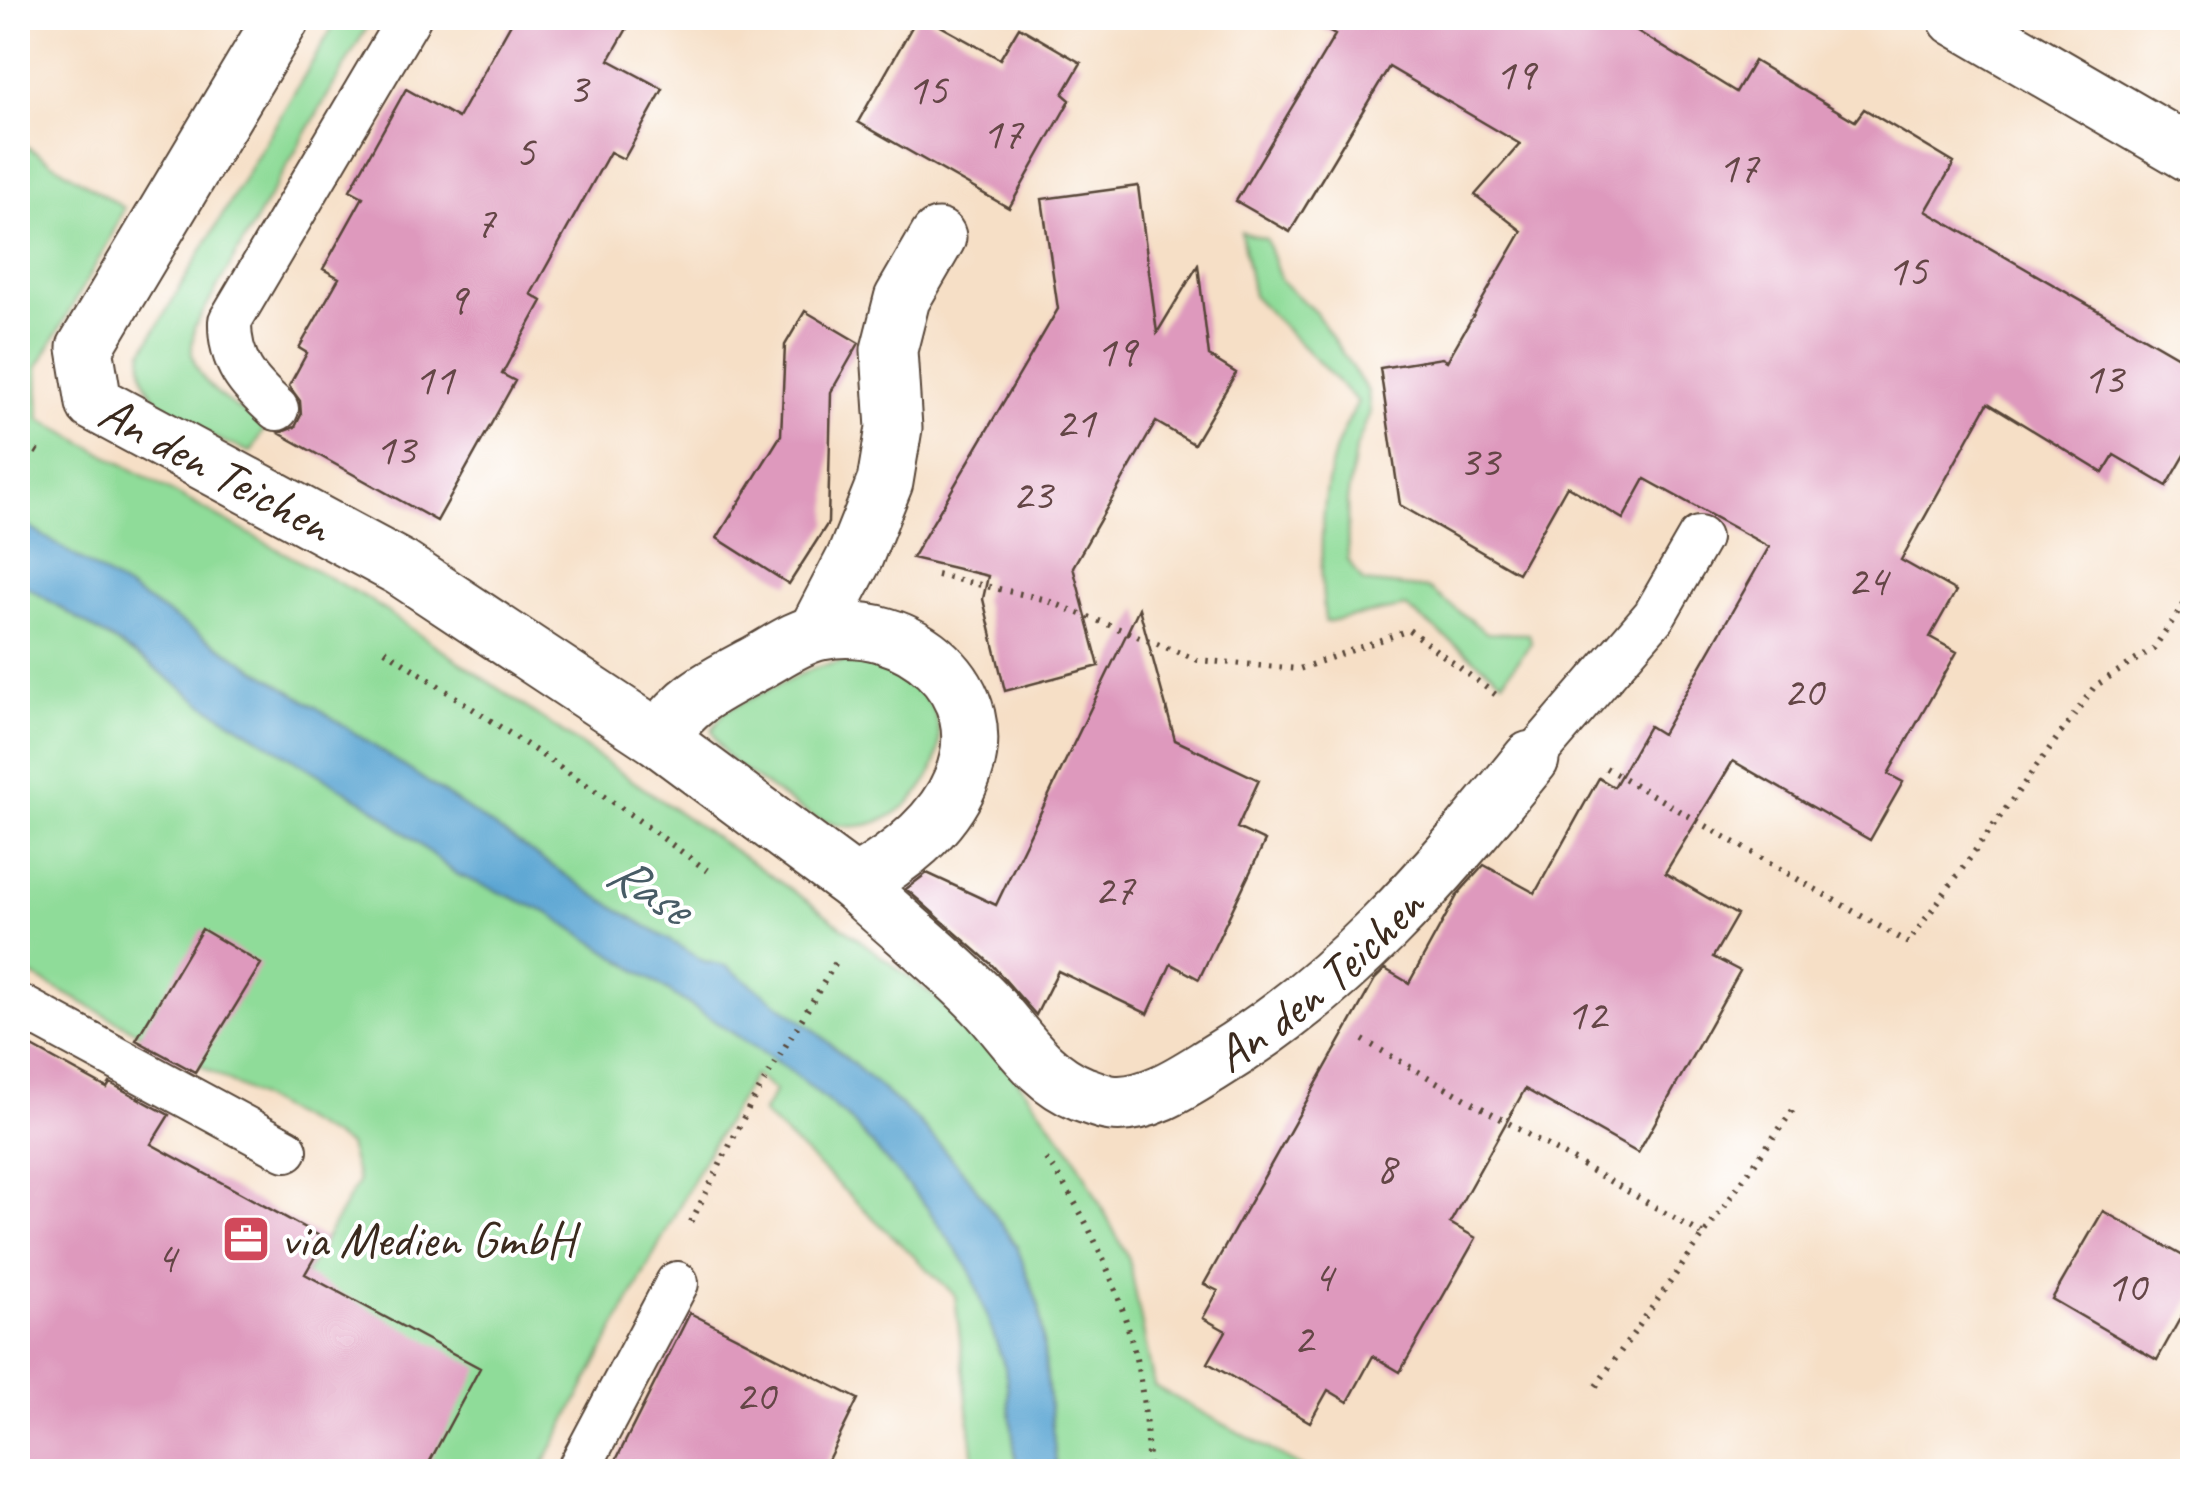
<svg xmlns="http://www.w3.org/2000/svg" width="2210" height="1489" viewBox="0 0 2210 1489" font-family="Caveat,sans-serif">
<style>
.green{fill:#8fdc99;stroke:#65835c;stroke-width:2.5}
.water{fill:#5ba6d3;stroke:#4b6878;stroke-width:2.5}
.building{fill:#de99bd}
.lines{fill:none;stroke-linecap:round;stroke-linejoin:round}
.service-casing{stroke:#574537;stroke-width:46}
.minor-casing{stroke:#574537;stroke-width:59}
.path{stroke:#574537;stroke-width:6;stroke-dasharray:2.5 8;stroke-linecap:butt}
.service{stroke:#fff;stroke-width:42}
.minor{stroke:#fff;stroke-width:55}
.labels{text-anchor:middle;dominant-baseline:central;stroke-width:8;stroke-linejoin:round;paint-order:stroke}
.number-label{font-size:45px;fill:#644646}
.street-label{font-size:50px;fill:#3b2a1e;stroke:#fff}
.poi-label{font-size:50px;fill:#3b2a1e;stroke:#fff;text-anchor:start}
.water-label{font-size:52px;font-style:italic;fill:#485c66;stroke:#fff}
</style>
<rect width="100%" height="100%" fill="#fff"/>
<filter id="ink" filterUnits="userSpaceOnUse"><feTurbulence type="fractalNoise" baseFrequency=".01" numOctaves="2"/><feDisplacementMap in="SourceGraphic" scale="20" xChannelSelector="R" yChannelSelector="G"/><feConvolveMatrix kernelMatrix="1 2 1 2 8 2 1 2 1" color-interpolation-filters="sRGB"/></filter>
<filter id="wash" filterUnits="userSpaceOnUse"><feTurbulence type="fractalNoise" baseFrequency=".0048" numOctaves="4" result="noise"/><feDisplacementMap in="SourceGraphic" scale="40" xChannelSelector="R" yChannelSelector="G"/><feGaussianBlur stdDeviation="2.25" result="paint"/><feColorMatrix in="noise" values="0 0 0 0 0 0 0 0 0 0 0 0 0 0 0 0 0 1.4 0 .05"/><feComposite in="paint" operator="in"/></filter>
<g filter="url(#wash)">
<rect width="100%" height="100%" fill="#f6dfc6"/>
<path class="green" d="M338,18L371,20L194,328C194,336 191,345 192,353C197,387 239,410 266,426L251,452C207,437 132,408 143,351Z
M18,141L124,208L110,239L38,367L40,419L368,599L809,902L979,1030L1074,1154L1129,1260L1154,1386L1309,1471H1057L1039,1306L1017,1247L969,1178L916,1119L813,1029L726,967L705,962L595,895L322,711L18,520Z
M1241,232L1266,239L1281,281L1316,313L1368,392L1370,412L1355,451L1347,501L1348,560L1363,582L1429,589L1487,633L1529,634L1531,643L1503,681L1406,607L1325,622C1319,565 1319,508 1335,452C1340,435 1350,418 1358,402L1253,296Z
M18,581L151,665L205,705L374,808L456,874L549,913L791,1071L851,1121L926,1206L971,1271L1005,1367L1017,1471H975L955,1295L762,1113L775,1091L754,1075L706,1155L540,1471H424L305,1274L358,1182L348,1145L18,968Z
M859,658C885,667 921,682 933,709C958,765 903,832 844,826C815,823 792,803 770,788C741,768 725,763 712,730L725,711L814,668Z"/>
<path class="water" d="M18,520L322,711L595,895L705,962L726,966L813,1029L916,1119L969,1178L1017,1247L1039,1306L1057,1471H1017L1005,1367L971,1271L926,1206L851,1121L791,1071L549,913L456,874L374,808L205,705L151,665L18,581Z"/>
<g id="blocks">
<path class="building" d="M514,18H633L609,60L663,89L624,159L610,152L531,294L542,301L502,374L515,381L437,521L279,433L295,427L301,415L300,401L289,386L307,353L299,348L339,278L323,269L363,197L350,190L406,89L458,118Z
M917,18H926L1000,59L1019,27L1081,63L1063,94L1070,100L1009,208L858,122Z
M1304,18H1616L1736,92L1754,61L1855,121L1864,109L1954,163L1926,211L2192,365V443L2167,486L2114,455L2103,473L1988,403L1901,560L1956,591L1930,637L1957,652L1888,774L1903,782L1870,840L1733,761L1665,873L1737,915L1713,957L1740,971L1638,1153L1525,1089L1450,1223L1476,1238L1400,1372L1373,1356L1348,1402L1328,1390L1310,1422L1208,1363L1226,1331L1203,1318L1218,1291L1204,1284L1375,979L1385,969L1409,983L1458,894L1484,865L1535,893L1599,778L1614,787L1649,726L1662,734L1769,547L1645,479L1623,519L1567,486L1518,573L1400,505L1380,368L1442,358L1447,361L1522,231L1475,195L1520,144L1389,67L1290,232L1236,201L1335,35Z
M1138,186L1157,333L1198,265L1209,356L1236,373L1194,444L1156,422L1073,567L1099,666L1005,691L983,599L988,576L912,558L1058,309L1042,199Z
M805,311L859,343L831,392L828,523L789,584L717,538L781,435L785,345Z
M1139,608L1175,740L1259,780L1237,828L1265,841L1199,979L1171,964L1148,1014L1058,971L1036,1015L991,964L906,889L927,873L996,905Z
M202,929L261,964L195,1072L136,1040Z
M18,1039L107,1088L110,1083L169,1115L151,1144L325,1239L305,1274L480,1368L424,1472H18Z
M2103,1211L2192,1261V1297L2157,1360L2052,1299Z
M690,1313L858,1399L822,1472H610Z"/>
</g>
</g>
<g filter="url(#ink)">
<use href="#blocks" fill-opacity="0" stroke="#574537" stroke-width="2.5"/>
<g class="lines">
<g class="service-casing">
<path id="service" d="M277,409C248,383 229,362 230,321L409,18
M1531,759L1654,616L1699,538
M18,1005L286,1150
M577,1472L677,1283"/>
</g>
<g class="minor-casing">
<g id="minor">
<path id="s1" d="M282,18L85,348L94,403L401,568L658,738L855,884C897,860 942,827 961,780C999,689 906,615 821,632C798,636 774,654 753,665C708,689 690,697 658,738"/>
<path d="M1956,18L2192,155"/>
<path d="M816,632L855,557L885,482L894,428L889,350L902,299L938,237"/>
<path id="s2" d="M855,884C896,923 946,962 984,1002C1016,1035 1037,1076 1082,1094C1091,1097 1102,1102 1111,1103C1145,1107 1182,1083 1209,1066C1344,985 1433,880 1531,759"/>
</g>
</g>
<path class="path" d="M18,440L39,453
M937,575L1043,599L1198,660L1299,669L1409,630L1496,695
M385,650L630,814L708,871
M1606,768L1908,943L2095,686L2153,649L2192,593
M1363,1040L1704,1235
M1046,1159C1092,1220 1130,1311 1141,1386C1146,1414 1147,1443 1149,1472
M691,1222L750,1105L836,962
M1596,1386L1795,1107"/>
<use href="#service" class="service"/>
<use href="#minor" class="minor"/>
</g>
</g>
<defs>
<g id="office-square" transform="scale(2.5)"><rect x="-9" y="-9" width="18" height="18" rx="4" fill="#d1495b" stroke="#fff"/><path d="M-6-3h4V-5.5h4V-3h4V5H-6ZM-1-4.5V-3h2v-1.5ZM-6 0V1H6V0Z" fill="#fff"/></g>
</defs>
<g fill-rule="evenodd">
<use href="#office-square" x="246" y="1239"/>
</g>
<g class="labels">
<g class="number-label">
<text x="1515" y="74">19</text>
<text x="578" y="88">3</text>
<text x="927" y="89">15</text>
<text x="1002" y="133">17</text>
<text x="525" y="151">5</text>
<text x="1738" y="167">17</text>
<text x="485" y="222">7</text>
<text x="1907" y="270">15</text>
<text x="457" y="299">9</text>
<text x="1116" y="351">19</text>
<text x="2103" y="378">13</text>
<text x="434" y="379">11</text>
<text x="1075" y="422">21</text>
<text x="395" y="449">13</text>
<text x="1479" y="461">33</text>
<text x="1032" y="494">23</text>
<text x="1867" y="580">24</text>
<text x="1803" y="691">20</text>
<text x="1114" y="889">27</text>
<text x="1586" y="1014">12</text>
<text x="1386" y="1167">8</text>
<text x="166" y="1257">4</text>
<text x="1323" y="1276">4</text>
<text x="2126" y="1286">10</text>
<text x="1303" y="1338">2</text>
<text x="755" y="1395">20</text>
</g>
<g class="street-label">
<text stroke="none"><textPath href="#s1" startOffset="578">An den Teichen</textPath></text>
<text stroke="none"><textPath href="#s2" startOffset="588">An den Teichen</textPath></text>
</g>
<g class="poi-label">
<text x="281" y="1239">via Medien GmbH</text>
</g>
<g class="water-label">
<text transform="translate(649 889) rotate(32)">Rase</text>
</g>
</g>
<rect width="2210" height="1489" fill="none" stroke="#fff" stroke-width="60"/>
</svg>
